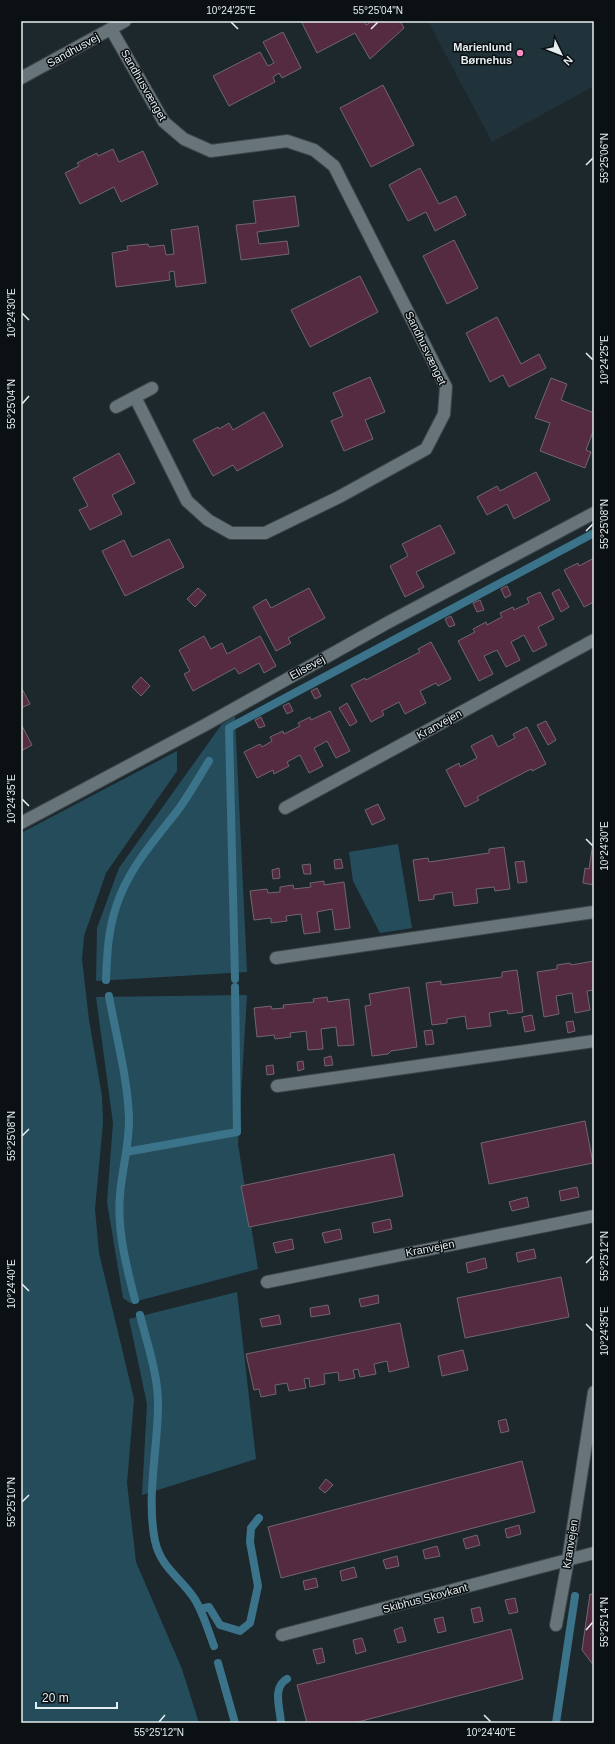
<svg xmlns="http://www.w3.org/2000/svg" width="615" height="1744" viewBox="0 0 615 1744" font-family="Helvetica,sans-serif">
<style>
.built{fill:#20323a}
.green{fill:#254c5b}
.lines{fill:none;stroke-linecap:round;stroke-linejoin:round}
.stream{stroke:#3b748a;stroke-width:8}
.building{fill:#552b42;stroke:#72666c}
.minor-casing{stroke:#3c464a;stroke-width:14}
.minor{stroke:#67747a;stroke-width:12}
.ticks{fill:none;stroke:#e5edf0;stroke-width:1.5}
.poi-dot{fill:#fa8fc8;stroke:#0b1012;stroke-width:1.5}
.labels{text-anchor:middle;dominant-baseline:central;stroke-width:3;stroke-linejoin:round;paint-order:stroke}
.poi-label{font-size:11px;font-weight:bold;fill:#e5edf0;stroke:#0b1012;text-anchor:end}
.street-label{font-size:11px;fill:#e5edf0;stroke:#0b1012}
.neatline{fill:none;stroke:#e5edf0;stroke-width:1.5}
.ticks-label{font-size:10px;text-anchor:middle;fill:#e5edf0}
</style>
<rect width="100%" height="100%" fill="#1d282d"/>
<path class="built" d="M428,21H594V86L492,142Z"/>
<path class="green" d="M235,716L247,972L96,981L97,928L119,868L222,724Z
M177,751V771L106,873L84,936L82,959L89,1020L102,1096L103,1123L95,1209L99,1253L134,1399L127,1483L136,1562L182,1669L199,1723H21V833Z
M398,844L412,928L380,933L353,881L349,852Z
M247,995L238,1144L258,1269L130,1303L123,1298L107,1202L113,1123L96,997Z
M237,1292L256,1459L142,1495L147,1404L129,1319Z"/>
<g class="lines">
<path class="stream" d="M235,979L229,728L594,533
M106,980C107,955 108,931 116,907C128,869 154,841 178,810C189,795 199,777 209,761
M109,996C116,1035 127,1076 129,1116C130,1142 122,1169 120,1195C117,1230 126,1265 135,1300
M126,1152L237,1132L235,987
M140,1315C147,1343 158,1374 158,1404C158,1449 146,1496 155,1541C161,1568 180,1577 194,1598C203,1612 208,1630 214,1646
M200,1609L209,1607L220,1625L240,1631L250,1623L258,1586L250,1542L251,1528L259,1518
M218,1663L235,1723
M281,1723C280,1708 272,1687 287,1679
M556,1723L575,1596"/>
</g>
<path class="building" d="M305,21H364L366,25L373,21H400L404,28L370,59L355,33L317,53L302,23Z
M283,32L301,68L282,78L279,73L273,77L275,82L229,106L213,76L260,52L268,66L274,63L263,42Z
M383,85L414,145L371,167L340,108Z
M113,149L119,162L143,151L158,184L121,202L114,187L80,204L65,173L79,166L77,163L97,153L98,156Z
M420,168L439,204L456,196L466,215L435,231L426,212L408,221L389,185Z
M295,196L299,226L257,232L259,244L287,241L289,254L241,260L236,225L256,223L253,201Z
M198,226L206,283L176,287L174,271L169,272L170,280L116,287L112,253L128,250L127,246L148,244L149,247L164,245L166,255L174,254L171,230Z
M454,240L478,288L447,304L423,256Z
M360,276L378,312L310,347L291,310Z
M497,317L521,364L539,354L546,368L509,387L503,375L490,382L466,333Z
M370,377L385,412L365,420L373,439L344,451L331,421L343,416L333,393Z
M551,378L567,384L561,400L594,413V429L586,450L591,452L585,468L540,451L550,423L535,418Z
M264,412L283,446L237,471L233,465L213,476L193,440L218,427L219,429L229,423L233,430Z
M119,453L135,483L112,495L122,514L90,530L79,510L88,506L73,478Z
M536,472L550,500L514,519L507,504L487,515L477,497L497,486L500,491Z
M440,525L455,553L416,572L424,587L405,597L390,566L408,556L402,544Z
M169,539L184,567L125,596L102,551L124,540L132,557Z
M594,558V602L584,607L564,570L578,563L579,566Z
M507,586L511,595L505,598L501,589Z
M198,588L206,595L195,607L187,599Z
M309,588L325,618L288,638L291,643L276,651L253,607L266,599L271,608Z
M559,589L569,607L561,612L552,593Z
M540,592L554,619L538,627L547,645L533,652L524,635L511,642L520,660L506,667L497,650L484,656L493,674L479,681L458,641L475,632L473,629L486,622L487,625L502,617L500,613L513,607L514,610L529,603L527,598Z
M480,600L484,610L477,612L473,603Z
M451,616L455,625L449,627L445,619Z
M204,636L211,649L222,643L227,654L260,636L276,666L264,673L259,663L239,674L235,668L193,691L184,674L190,671L179,650Z
M431,642L451,679L438,686L436,683L420,691L426,703L405,714L399,702L382,711L384,715L371,722L351,685L365,678L366,680L420,652L418,649Z
M141,677L150,686L141,696L132,687Z
M21,687L30,704L21,708Z
M317,688L321,696L315,699L311,691Z
M289,703L293,711L287,714L283,706Z
M347,703L357,722L350,726L339,708Z
M330,711L350,751L336,758L327,741L314,748L323,766L309,773L300,755L287,762L289,766L274,774L273,770L257,778L244,752L260,744L262,747L272,741L270,737L283,731L284,734L300,726L298,723L310,717L311,720Z
M261,717L265,726L259,728L255,720Z
M546,721L556,740L548,745L537,725Z
M21,724L32,745L21,751Z
M527,727L546,764L532,771L531,769L477,797L479,800L465,807L446,770L459,763L460,767L477,758L471,746L492,735L498,747L515,738L513,734Z
M378,804L385,819L372,825L365,810Z
M594,836V885L583,883L585,868L589,869Z
M504,847L510,889L495,891L494,887L476,889L478,903L454,906L452,892L434,895V899L419,901L413,860L428,858L429,862L489,853V849Z
M341,859L343,868L335,869L334,860Z
M524,861L527,882L518,883L515,862Z
M310,864L311,874H304L302,865Z
M279,868L280,878L273,879L272,870Z
M324,881V885L344,882L350,928L335,930L332,909L317,912L320,932L304,934L301,914L286,916L287,921L271,923V918L254,920L250,891L267,889L268,893L280,892V887L293,885L294,889L311,887L310,883Z
M594,961V990L587,991L590,1010L575,1013L572,993L556,996L559,1014L544,1017L537,972L557,969V965L570,963L571,965Z
M517,970L523,1012L508,1014L507,1010L489,1013L491,1026L467,1029L465,1016L447,1019V1023L432,1025L426,983L441,981V985L502,977V972Z
M409,987L417,1047L391,1051L388,1054L372,1056L365,1006L371,1005L369,994Z
M327,997L328,1002L349,999L354,1045L338,1046L336,1027L321,1029L323,1049L308,1050L306,1031L290,1033L291,1037L275,1039L274,1035L257,1037L254,1008L271,1006L272,1009L284,1008L283,1005L314,1002L313,999Z
M532,1015L535,1030L525,1032L522,1017Z
M573,1021L575,1031L568,1033L566,1022Z
M432,1030L434,1044L426,1045L424,1031Z
M331,1056L333,1065L325,1066L324,1058Z
M303,1061L304,1069L298,1071L297,1062Z
M273,1065L274,1074L267,1075L266,1066Z
M585,1121L593,1163L489,1184L481,1143Z
M394,1154L403,1196L249,1227L241,1186Z
M577,1187L579,1197L561,1201L559,1191Z
M527,1197L529,1207L512,1211L509,1202Z
M390,1219L392,1229L374,1233L372,1223Z
M340,1229L342,1239L325,1243L322,1233Z
M292,1239L294,1249L276,1253L273,1243Z
M534,1249L536,1258L518,1262L516,1253Z
M485,1258L487,1268L468,1273L466,1263Z
M561,1277L569,1317L465,1338L457,1298Z
M378,1295L379,1303L361,1307L359,1299Z
M328,1305L330,1314L311,1317L310,1308Z
M279,1315L281,1324L262,1327L260,1319Z
M400,1323L409,1367L389,1372L387,1361L374,1364L376,1374L360,1377L358,1369L353,1370L355,1378L339,1381L338,1372L324,1374L325,1384L310,1387L309,1378L304,1379L306,1388L289,1391L287,1383L275,1385L276,1394L261,1397L259,1389L254,1390L246,1354Z
M463,1350L468,1370L442,1376L438,1356Z
M506,1419L509,1431L501,1433L498,1421Z
M522,1461L535,1512L281,1578L268,1527Z
M326,1479L333,1485L325,1493L319,1488Z
M519,1525L521,1534L507,1538L505,1529Z
M477,1535L480,1545L466,1549L463,1539Z
M437,1546L440,1556L425,1559L423,1550Z
M397,1556L399,1566L386,1569L383,1560Z
M354,1567L357,1577L342,1581L340,1571Z
M316,1578L318,1587L305,1590L303,1581Z
M590,1594L594,1595V1666L582,1650Z
M515,1598L518,1612L509,1614L505,1600Z
M480,1607L483,1621L474,1623L471,1609Z
M443,1617L446,1631L438,1633L434,1619Z
M402,1627L406,1641L398,1643L394,1630Z
M511,1629L523,1679L354,1723H307L297,1685Z
M362,1638L366,1651L356,1654L353,1640Z
M322,1648L325,1662L317,1664L313,1650Z"/>
<g class="lines">
<g class="minor-casing">
<path id="minor" d="M111,29L164,122L184,139L211,151L287,141L314,150L334,166L446,387L444,414L426,449L339,497L265,533H231L208,520L187,501L135,397
M21,78L125,21
M116,407L152,388
M285,808L594,640
M21,823L205,725L387,623L594,513
M276,958L594,912
M277,1086L594,1041
M267,1282L594,1216
M556,1625L568,1560L594,1392
M282,1635L594,1553"/>
</g>
<use href="#minor" class="minor"/>
</g>
<path class="ticks" d="M231,22L238,29M371,29L378,22M586,165L593,158M22,313L29,320M586,353L593,360M22,404L29,396M586,531L593,524M22,799L29,806M586,839L593,846M22,1136L29,1129M586,1263L593,1256M22,1284L29,1291M586,1324L593,1331M22,1502L29,1495M586,1630L593,1622M484,1715L491,1722M159,1722L165,1715"/>
<circle class="poi-dot" cx="520" cy="53" r="4"/>
<g class="labels">
<g class="poi-label">
<text x="512" y="47">Marienlund<tspan x="512" dy="13">Børnehus</tspan></text>
</g>
<g class="street-label">
<text transform="translate(73 50) rotate(-29)">Sandhusvej</text>
<text transform="translate(144 85) rotate(60)">Sandhusvænget</text>
<text transform="translate(426 348) rotate(64)">Sandhusvænget</text>
<text transform="translate(307 667) rotate(-29)">Elisevej</text>
<text transform="translate(439 724) rotate(-29)">Kranvejen</text>
<text transform="translate(430 1248) rotate(-11)">Kranvejen</text>
<text transform="translate(570 1544) rotate(-81)">Kranvejen</text>
<text transform="translate(425 1598) rotate(-15)">Skibhus Skovkant</text>
</g>
</g>
<rect width="615" height="1744" fill="none" stroke="#0b1012" stroke-width="44"/>
<g transform="translate(561 54) rotate(133)" stroke="#0b1012" stroke-width="3" paint-order="stroke">
<path d="M0-3L7 15L0 10L-7 15Z" fill="#e5edf0"/>
<text y="-6" font-size="11" font-weight="bold" text-anchor="middle" fill="#e5edf0">N</text>
</g>
<path d="M36 1702v6h81v-6" fill="none" stroke="#e5edf0" stroke-width="2"/>
<text x="42" y="1702" font-size="12" fill="#e5edf0" stroke="#0b1012" stroke-width="3" paint-order="stroke">20 m</text>
<rect x="22" y="22" width="571" height="1700" class="neatline"/>
<g class="ticks-label">
<text x="231" y="14">10°24'25"E</text>
<text x="378" y="14">55°25'04"N</text>
<text transform="translate(604 158) rotate(-90)" y="4">55°25'06"N</text>
<text transform="translate(11 313) rotate(-90)" y="4">10°24'30"E</text>
<text transform="translate(604 360) rotate(-90)" y="4">10°24'25"E</text>
<text transform="translate(11 404) rotate(-90)" y="4">55°25'04"N</text>
<text transform="translate(604 524) rotate(-90)" y="4">55°25'08"N</text>
<text transform="translate(11 799) rotate(-90)" y="4">10°24'35"E</text>
<text transform="translate(604 846) rotate(-90)" y="4">10°24'30"E</text>
<text transform="translate(11 1136) rotate(-90)" y="4">55°25'08"N</text>
<text transform="translate(604 1256) rotate(-90)" y="4">55°25'12"N</text>
<text transform="translate(11 1284) rotate(-90)" y="4">10°24'40"E</text>
<text transform="translate(604 1331) rotate(-90)" y="4">10°24'35"E</text>
<text transform="translate(11 1502) rotate(-90)" y="4">55°25'10"N</text>
<text transform="translate(604 1622) rotate(-90)" y="4">55°25'14"N</text>
<text x="159" y="1736">55°25'12"N</text>
<text x="491" y="1736">10°24'40"E</text>
</g>
</svg>
